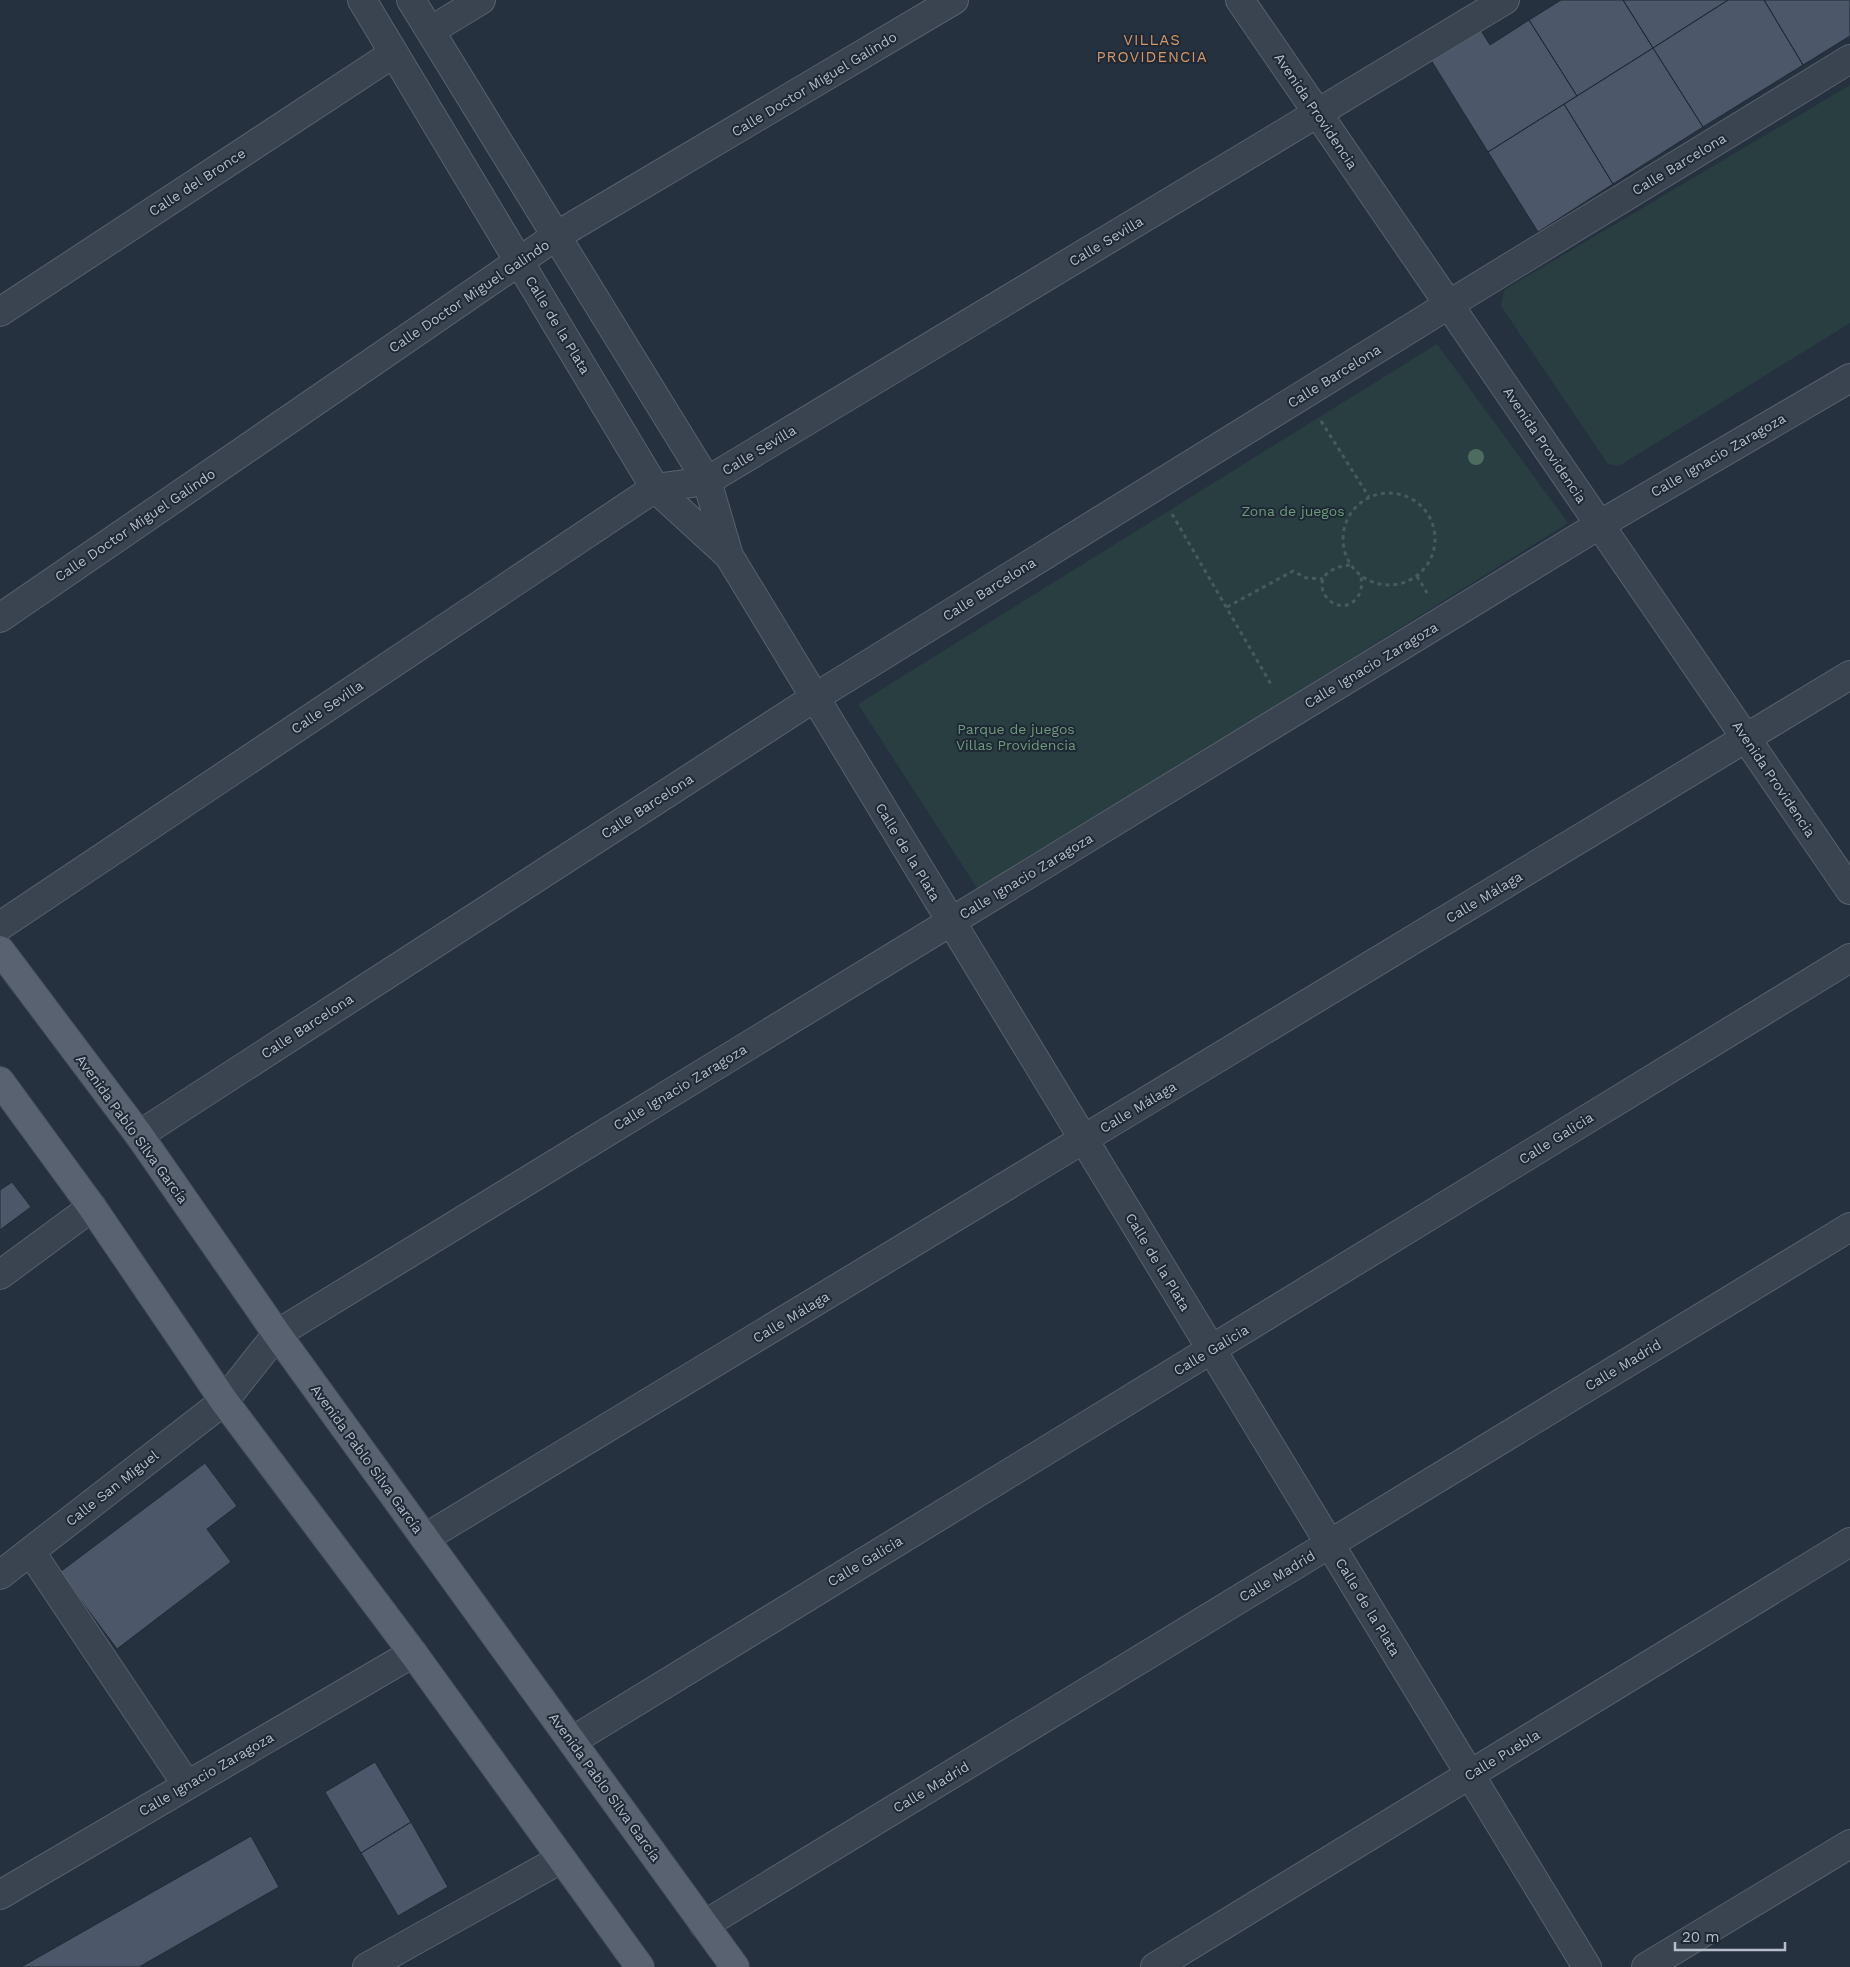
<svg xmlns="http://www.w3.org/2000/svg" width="1850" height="1967" viewBox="0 0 1850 1967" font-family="'Work Sans',sans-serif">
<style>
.green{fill:#283e41}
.building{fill:#4c5869;stroke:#212a37}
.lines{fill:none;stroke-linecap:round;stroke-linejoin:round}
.minor-casing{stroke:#58616e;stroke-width:30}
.major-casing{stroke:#444c59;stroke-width:30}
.path{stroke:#465b5e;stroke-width:3;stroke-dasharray:4 4;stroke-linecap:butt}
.minor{stroke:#3a4350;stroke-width:28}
.major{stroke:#586270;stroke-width:28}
.tree{fill:#4e6b5f}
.labels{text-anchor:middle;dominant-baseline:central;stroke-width:4;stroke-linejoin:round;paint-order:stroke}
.street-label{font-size:14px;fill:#b7becb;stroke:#1f2835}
.park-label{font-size:14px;fill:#6e9b78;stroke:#1f2835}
.neighbourhood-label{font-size:15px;letter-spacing:1px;fill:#d59767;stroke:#1f2835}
</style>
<rect width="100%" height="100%" fill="#263140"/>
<path class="green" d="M1850,85V323L1619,466L1608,464L1501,306L1504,290Z
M1437,344L1568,523L979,891L858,704Z"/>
<path class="building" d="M1561,0H1623L1653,48L1577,96L1529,20Z
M1623,0H1728L1653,48Z
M1728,0H1764L1803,65L1703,127L1653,48Z
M1764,0H1850V36L1803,65Z
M1529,20L1577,96L1488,152L1426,52L1475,21L1490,45Z
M1653,48L1703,127L1613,184L1564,104Z
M1564,104L1613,184L1538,232L1488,152Z
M12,1182L31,1207L0,1230V1190Z
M205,1463L237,1506L207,1529L231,1562L117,1649L60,1572Z
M375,1762L411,1822L361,1853L325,1792Z
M411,1822L448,1887L398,1916L361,1853Z
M251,1836L279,1887L139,1967H21Z"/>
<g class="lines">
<g class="minor-casing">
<path id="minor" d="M362,0L655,488L729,556
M411,0L707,481L729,556L1587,1967
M1240,0L1850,890
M430,31L481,0
M0,312L394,53
M0,618L556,236L954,0
M0,926L655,488L707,481L1505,0
M139,1135L814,698L1448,305L1850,59
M0,1275L92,1207
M425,1538L1850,675
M31,1552L187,1785
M0,1575L224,1401L277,1334L1599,525L1850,378
M572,1741L1850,958
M0,1895L413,1653
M704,1925L1850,1227
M367,1967L561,1859
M1155,1967L1850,1542
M1646,1967L1850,1844"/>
</g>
<g class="major-casing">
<path id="major" d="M0,950L139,1135L277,1334L735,1967
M0,1081L92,1207L224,1401L413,1653L640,1967"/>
</g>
<path class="path" d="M1321,421L1369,497
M1343 539a46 46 0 1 1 92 0a46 46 0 1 1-92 0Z
M1172,514L1272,686
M1350,565C1295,571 1334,624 1356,599C1362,592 1362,585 1361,577
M1417,576L1427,593
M1227,607L1293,571L1306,578L1323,579"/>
<use href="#minor" class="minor"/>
<use href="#major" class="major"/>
</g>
<circle class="tree" cx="1476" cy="457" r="8"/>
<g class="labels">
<g class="street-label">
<text transform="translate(814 84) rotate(-31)">Calle Doctor Miguel Galindo</text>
<text transform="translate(1316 111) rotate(56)">Avenida Providencia</text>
<text transform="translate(1679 164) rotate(-31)">Calle Barcelona</text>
<text transform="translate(197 182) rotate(-33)">Calle del Bronce</text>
<text transform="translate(1106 241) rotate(-31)">Calle Sevilla</text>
<text transform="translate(469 296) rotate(-34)">Calle Doctor Miguel Galindo</text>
<text transform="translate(558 325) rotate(59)">Calle de la Plata</text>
<text transform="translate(1334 376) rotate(-32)">Calle Barcelona</text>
<text transform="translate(1545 445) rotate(56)">Avenida Providencia</text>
<text transform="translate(759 450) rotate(-31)">Calle Sevilla</text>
<text transform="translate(1718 455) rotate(-30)">Calle Ignacio Zaragoza</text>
<text transform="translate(135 525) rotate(-34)">Calle Doctor Miguel Galindo</text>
<text transform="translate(989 589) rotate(-32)">Calle Barcelona</text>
<text transform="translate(1371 665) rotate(-31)">Calle Ignacio Zaragoza</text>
<text transform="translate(327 707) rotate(-34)">Calle Sevilla</text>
<text transform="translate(1774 779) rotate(56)">Avenida Providencia</text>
<text transform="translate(647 806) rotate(-33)">Calle Barcelona</text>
<text transform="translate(908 852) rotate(59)">Calle de la Plata</text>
<text transform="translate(1026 876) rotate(-31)">Calle Ignacio Zaragoza</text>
<text transform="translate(1484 897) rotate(-31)">Calle Málaga</text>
<text transform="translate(307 1026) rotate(-33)">Calle Barcelona</text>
<text transform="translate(680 1087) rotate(-31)">Calle Ignacio Zaragoza</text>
<text transform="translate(1138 1107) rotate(-31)">Calle Málaga</text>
<text transform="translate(132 1129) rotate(54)">Avenida Pablo Silva García</text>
<text transform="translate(1556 1138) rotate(-32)">Calle Galicia</text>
<text transform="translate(1158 1262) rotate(59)">Calle de la Plata</text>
<text transform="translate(791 1317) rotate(-31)">Calle Málaga</text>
<text transform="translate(1211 1350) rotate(-31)">Calle Galicia</text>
<text transform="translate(1623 1365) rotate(-31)">Calle Madrid</text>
<text transform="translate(367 1459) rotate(54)">Avenida Pablo Silva García</text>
<text transform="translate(112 1488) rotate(-38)">Calle San Miguel</text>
<text transform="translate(865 1561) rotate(-31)">Calle Galicia</text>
<text transform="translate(1277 1576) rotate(-31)">Calle Madrid</text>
<text transform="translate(1368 1607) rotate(59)">Calle de la Plata</text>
<text transform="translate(1502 1755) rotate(-31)">Calle Puebla</text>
<text transform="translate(206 1774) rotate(-30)">Calle Ignacio Zaragoza</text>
<text transform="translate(605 1787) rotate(54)">Avenida Pablo Silva García</text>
<text transform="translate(931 1787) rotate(-31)">Calle Madrid</text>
</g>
<g class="park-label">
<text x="1293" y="511">Zona de juegos</text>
<text x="1016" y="729">Parque de juegos<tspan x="1016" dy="16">Villas Providencia</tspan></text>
</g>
<g class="neighbourhood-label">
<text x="1152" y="40">VILLAS<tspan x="1152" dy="17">PROVIDENCIA</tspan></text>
</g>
</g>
<path d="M1675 1942v8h110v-8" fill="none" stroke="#b7becb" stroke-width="2.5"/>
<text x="1682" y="1942" font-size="15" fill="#b7becb" stroke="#1f2835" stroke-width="4" paint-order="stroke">20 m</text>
</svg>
